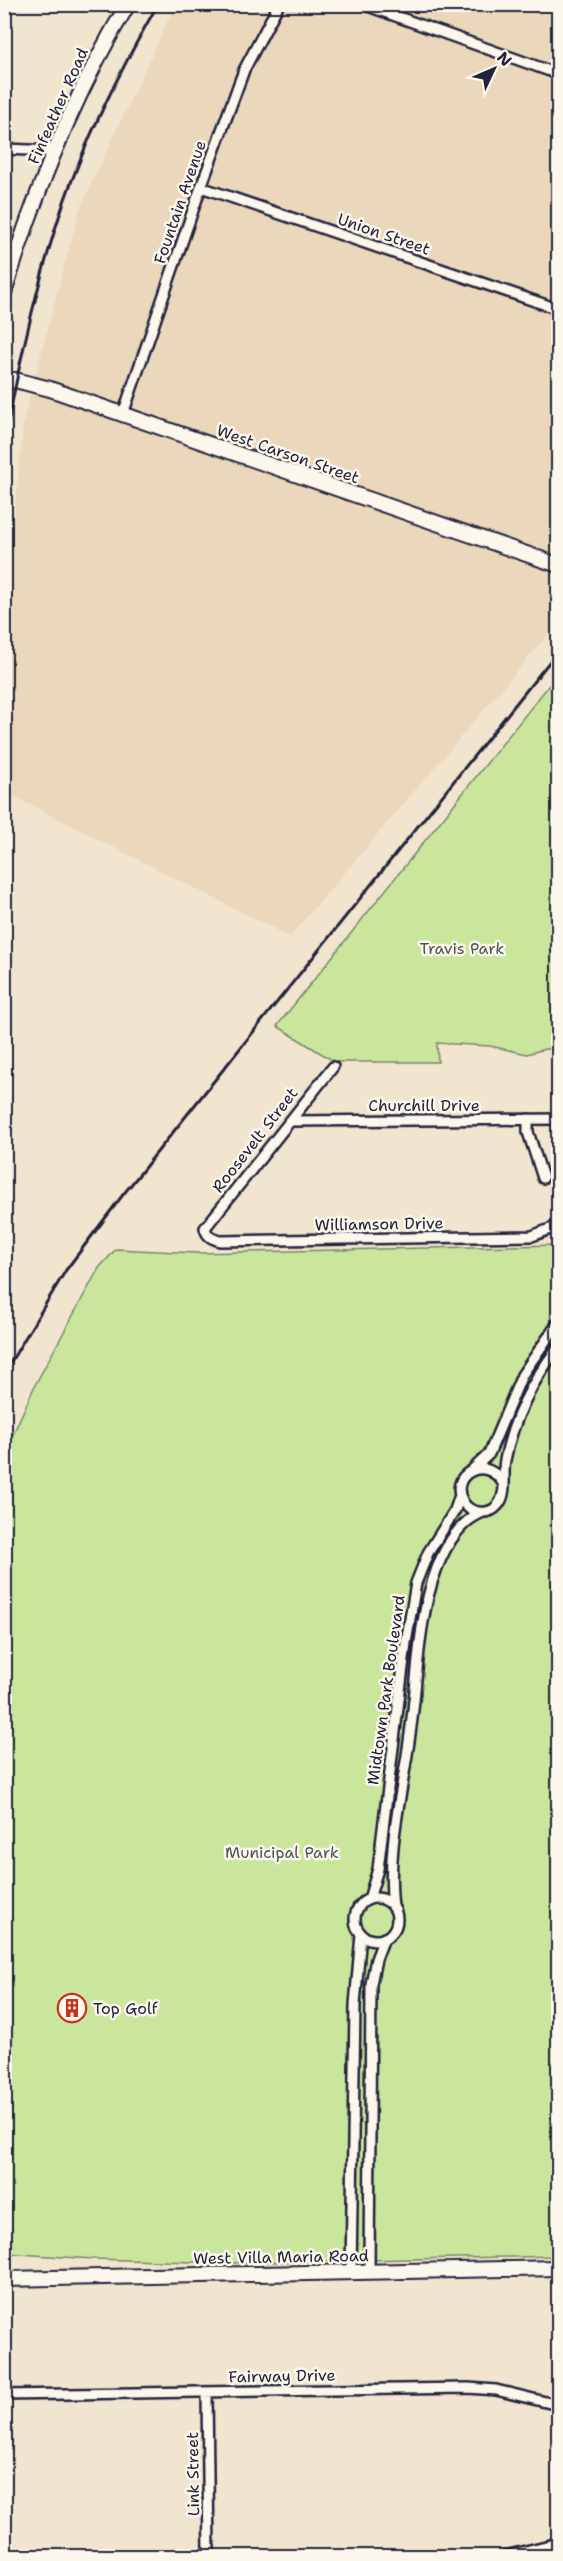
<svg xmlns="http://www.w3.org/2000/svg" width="563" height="2561" viewBox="0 0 563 2561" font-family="'Shantell Sans',sans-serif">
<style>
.built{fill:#ebd8bc}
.green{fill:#cae69d;stroke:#76846c;stroke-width:1.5}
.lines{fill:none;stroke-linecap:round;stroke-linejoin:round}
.street-casing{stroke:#22223b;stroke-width:14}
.secondary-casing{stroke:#22223b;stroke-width:18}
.street{stroke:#fbf7ec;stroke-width:9}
.secondary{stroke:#fbf7ec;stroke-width:14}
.rail{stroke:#22223b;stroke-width:3}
.labels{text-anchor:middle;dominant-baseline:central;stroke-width:5;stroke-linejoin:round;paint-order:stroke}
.street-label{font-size:16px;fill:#22223b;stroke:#fbf7ec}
.park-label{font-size:16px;fill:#4c5354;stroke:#fbf7ec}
.poi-label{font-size:16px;fill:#22223b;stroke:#fbf7ec;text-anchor:start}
</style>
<rect width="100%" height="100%" fill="#f2e5d0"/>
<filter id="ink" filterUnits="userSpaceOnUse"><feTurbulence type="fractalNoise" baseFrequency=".0167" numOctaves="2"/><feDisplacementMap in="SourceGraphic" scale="12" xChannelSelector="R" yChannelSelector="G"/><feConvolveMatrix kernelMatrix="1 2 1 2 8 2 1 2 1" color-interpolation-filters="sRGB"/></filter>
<g filter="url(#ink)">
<path class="built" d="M175,5H558V623L290,937L5,792V610L24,418L79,210Z"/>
<path class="green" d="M558,674V1050L545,1049L527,1054L490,1046L437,1043L438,1062H335L277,1026Z
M558,1245V2256L228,2263L93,2259L5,2253V1452L36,1383L99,1268L116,1249L197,1253Z"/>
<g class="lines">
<g class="street-casing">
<path id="street" d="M362,4L558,74
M4,149L54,151
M201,187L558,309
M123,414L201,187L244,70L279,4
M333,1067L209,1223L205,1228C207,1237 213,1239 220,1241L532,1236L558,1226
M528,1119V1132L543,1178
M289,1121L558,1119
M473,1469L489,1454L522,1375L558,1323
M503,1483C485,1453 447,1476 463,1502C470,1514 489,1516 498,1505C508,1493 502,1474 505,1460C513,1419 533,1379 558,1348
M355 1919a21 21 0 1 1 42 0a21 21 0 1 1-42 0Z
M369,1899L378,1869L406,1643L416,1583L428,1553L455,1510L460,1495
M393,1907C386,1850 403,1791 410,1734C418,1680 417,1620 437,1568C446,1545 459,1522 481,1513
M351,2272L355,2005L361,1934
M369,2272L371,1984L376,1959L384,1938
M207,2392L209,2556
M4,2395L468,2388L496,2390L558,2405
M505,2556L558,2543"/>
</g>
<g class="secondary-casing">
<path id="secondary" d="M4,293C35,192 74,94 128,4
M4,382L15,380L50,389L558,565
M4,2279L558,2268"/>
</g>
<use href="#street" class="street"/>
<use href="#secondary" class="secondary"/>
<path class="rail" d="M4,445C19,362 37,281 64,202C88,133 122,67 158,4
M4,1373L66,1270L122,1196L558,651"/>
</g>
</g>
<defs>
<g id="building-ring" transform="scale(1.5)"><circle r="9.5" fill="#fbf7ec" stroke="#c8321e" stroke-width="1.5"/><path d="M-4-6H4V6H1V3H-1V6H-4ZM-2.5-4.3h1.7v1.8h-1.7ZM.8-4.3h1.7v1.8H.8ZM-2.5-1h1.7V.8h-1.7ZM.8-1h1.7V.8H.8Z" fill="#c8321e"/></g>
</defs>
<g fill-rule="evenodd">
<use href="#building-ring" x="72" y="2008"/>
</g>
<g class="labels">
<g class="street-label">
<text transform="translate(58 106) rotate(-66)">Finfeather Road</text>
<text transform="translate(180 202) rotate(-71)">Fountain Avenue</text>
<text transform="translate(384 234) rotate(19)">Union Street</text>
<text transform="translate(288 454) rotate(19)">West Carson Street</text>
<text x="424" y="1105">Churchill Drive</text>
<text transform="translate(255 1140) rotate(-52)">Roosevelt Street</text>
<text transform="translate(379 1224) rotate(-1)">Williamson Drive</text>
<text transform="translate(386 1690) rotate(-82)">Midtown Park Boulevard</text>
<text transform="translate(281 2257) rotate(-1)">West Villa Maria Road</text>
<text transform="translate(282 2376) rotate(-1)">Fairway Drive</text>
<text transform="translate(193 2474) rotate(-91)">Link Street</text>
</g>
<g class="park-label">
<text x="462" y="948">Travis Park</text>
<text x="282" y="1852">Municipal Park</text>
</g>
<g class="poi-label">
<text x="93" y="2008">Top Golf</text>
</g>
</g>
<rect width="563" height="2561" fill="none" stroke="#fbf7ec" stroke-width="24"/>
<rect x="12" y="12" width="539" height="2537" fill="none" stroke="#22223b" stroke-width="2" filter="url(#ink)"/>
<g transform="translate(494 69) rotate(46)" stroke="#fbf7ec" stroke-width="4.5" paint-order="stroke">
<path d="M0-4.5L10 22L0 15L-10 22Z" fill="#22223b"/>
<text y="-9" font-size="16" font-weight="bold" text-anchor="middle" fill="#22223b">N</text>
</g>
</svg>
